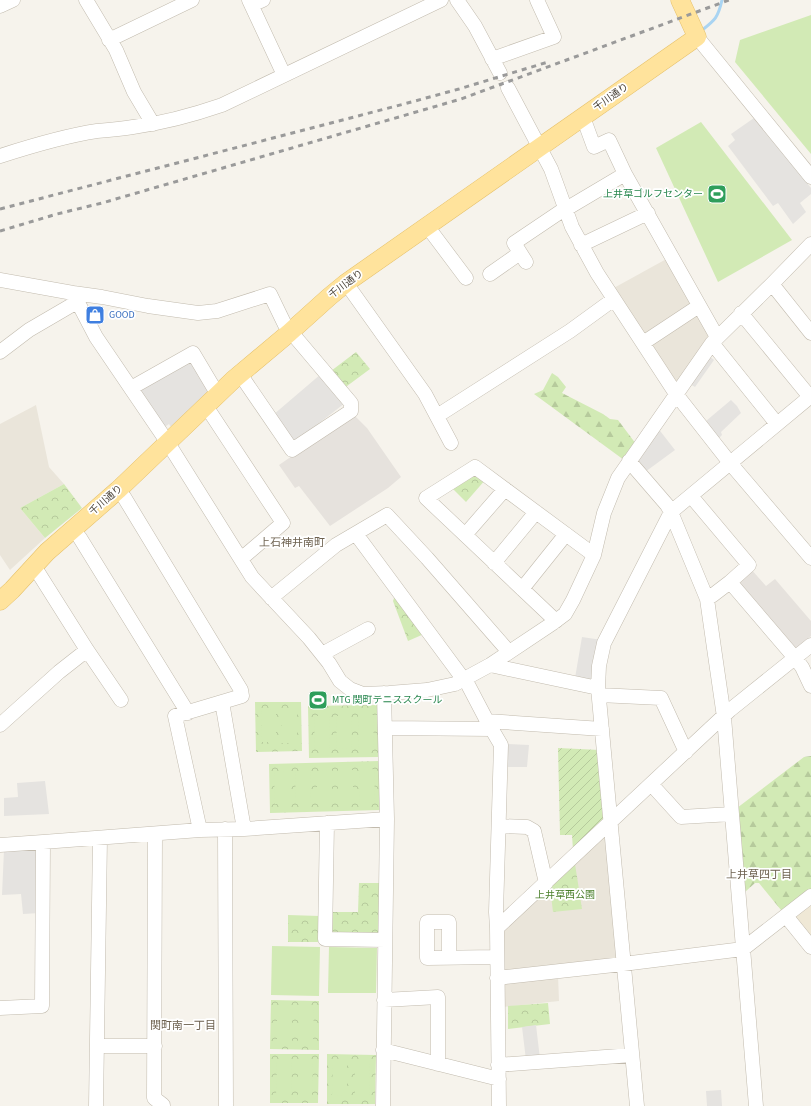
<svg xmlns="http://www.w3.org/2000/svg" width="811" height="1106" viewBox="0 0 811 1106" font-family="'Source Sans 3','Noto Sans JP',sans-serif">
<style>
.residential{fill:#eae5da}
.industrial{fill:#e6e2dd}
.education{fill:#efe8d6}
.forest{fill:url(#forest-firs)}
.park{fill:url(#park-crowns)}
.garden{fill:url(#garden-furrows)}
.pitch{fill:#d2eab5}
.parking{fill:#e5e3e0}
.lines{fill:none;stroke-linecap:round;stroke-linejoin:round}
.stream{stroke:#a9d4f2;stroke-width:3}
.minor-casing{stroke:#c2bbae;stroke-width:15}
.major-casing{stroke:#e6c16a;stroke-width:19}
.minor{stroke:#fff;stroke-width:14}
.major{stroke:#ffe39c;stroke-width:18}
.rail{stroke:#9a9a9a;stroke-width:3;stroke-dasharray:5 5;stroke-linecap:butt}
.labels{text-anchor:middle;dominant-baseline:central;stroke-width:3.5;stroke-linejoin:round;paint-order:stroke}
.street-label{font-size:10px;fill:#4b4439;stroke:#fff}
.leisure-label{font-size:10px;fill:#27864d;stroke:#fff;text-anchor:end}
.shop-label{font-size:10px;fill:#366cbe;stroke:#fff;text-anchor:start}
.park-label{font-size:10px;fill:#4a7f2a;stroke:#fff}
.neighbourhood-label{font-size:11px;fill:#6e6250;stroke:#fff}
</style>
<defs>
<pattern id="forest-firs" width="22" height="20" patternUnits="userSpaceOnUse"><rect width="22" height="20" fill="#d2eab5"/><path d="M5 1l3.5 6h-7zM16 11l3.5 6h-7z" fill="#b6ca9c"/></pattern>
<pattern id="park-crowns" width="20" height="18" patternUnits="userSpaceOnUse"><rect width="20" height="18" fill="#d2eab5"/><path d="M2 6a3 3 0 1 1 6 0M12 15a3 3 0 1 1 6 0" fill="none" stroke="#b6ca9c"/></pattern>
<pattern id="garden-furrows" width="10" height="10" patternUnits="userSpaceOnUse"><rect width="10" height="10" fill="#d2eab5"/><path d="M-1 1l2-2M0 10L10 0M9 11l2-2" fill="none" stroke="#b6ca9c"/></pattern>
</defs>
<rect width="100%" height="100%" fill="#f6f3ec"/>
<path class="residential" d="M670,257L711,331L709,339L677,383L612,289Z
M36,405L49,467L64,484L20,508L45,538L10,570L0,555V424Z
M604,837L608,838L621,968L558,975L559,1001L503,1007L504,931Z"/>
<path class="industrial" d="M353,414L367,428L401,477L388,488L330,526L299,486L295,488L279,465Z
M750,568L766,586L775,579L811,621V636L793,651L736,583Z"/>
<path class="education" d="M811,902V941L793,916Z"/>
<path class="forest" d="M552,373L558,377L566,387L562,393L603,414L610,419L618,420L636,444L624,460L534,394L543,390Z
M811,756V890L784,911L781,910L759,883H755L745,892L737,808L804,757Z"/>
<path class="park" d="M356,352L370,369L343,389L331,371Z
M475,470L486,479L466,502L450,486Z
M64,484L82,508L45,538L20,508Z
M394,598H396L424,634L408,641L393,601Z
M255,702H301L302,751L256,752Z
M379,705V757L309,758L308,706Z
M379,761L380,810L270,813L269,764Z
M575,864L582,909L553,912L550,887Z
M359,883H383L379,935L334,933L330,929V912H358Z
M288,915L320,916L321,942H288Z
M271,1000L319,1001V1050L270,1049Z
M548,1003L550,1024L508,1029V1006Z
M270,1054H319L318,1103H270Z
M327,1054L376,1055L375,1104H327Z"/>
<path class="garden" d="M558,748L600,750L606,818L573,850L572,835H560Z"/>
<path class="pitch" d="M811,15V154L735,62L740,40Z
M701,122L792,240L718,282L656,148Z
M276,709V742H262L261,710Z
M282,710H297V743H282Z
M358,715H373L374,748H359Z
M314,716H329L330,749H315Z
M336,716H351L352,748L337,749Z
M374,769L375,802L360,803L359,770Z
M332,770V803H317V771Z
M338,770H353V803H338Z
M289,771V804H275L274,772Z
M295,771H310L311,804H296Z
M272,946L320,947L319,996L271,995Z
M329,947L377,948L376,993H328Z
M277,1009H292V1041H277Z
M299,1009H314L313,1042H298Z
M277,1062H292L291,1095H276Z
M298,1063H313L312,1095H298Z
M333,1063H347V1096L332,1095Z
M355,1063H370L369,1096H355Z"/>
<path class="parking" d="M754,118L811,188V194L800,203L806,212L793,224L778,203L773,206L728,146L735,140L731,134Z
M708,355L714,360L695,387L688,383Z
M189,360L209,391L171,427L169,424L163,428L138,387Z
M321,374L345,403L295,442L273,415Z
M731,400L737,406L741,413L721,432L722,435L719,438L706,421Z
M657,427L675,450L645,472L634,459Z
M582,637L602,640L594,678L590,680L575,678Z
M506,744L529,745L527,767H506Z
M45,781L49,814L4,816V798L18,797L17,783Z
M41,845L40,913L23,914L21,894L2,895L4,850Z
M536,1025L540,1059L526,1060L522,1027Z
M721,1090L722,1106H707L706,1091Z"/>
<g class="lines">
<path class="stream" d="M701,31C715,20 718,18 722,0"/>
<g class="minor-casing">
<path id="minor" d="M86,0L116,50L134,92L153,124
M249,0L284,75
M457,0L475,26L500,73
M252,5L263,0
M0,6L13,0
M697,37L811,177
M109,40L192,0
M492,59L554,37L537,0
M508,88L551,169L572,227L597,273L676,394L730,463L811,558
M583,117L594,147L609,140L625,174L717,337
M0,156C31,146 64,136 97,131C109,130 121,129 133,127C163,123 193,115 222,105L441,0
M427,226L466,278
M581,245L648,213
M526,262L514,243L560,212L566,209L625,174
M490,274L520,253
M0,280L73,293L96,337L168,443L252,577L309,638L329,663L340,681L350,689L363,694L389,693L427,690L455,684L490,665L553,623L565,614L573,600L594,555L604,513L618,478L712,343L772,284L811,244
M346,283L425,394L451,443
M772,284L811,333
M73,293L102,297L148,306L198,313L217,311L270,294L285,325
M741,313L810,397
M643,343L699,306
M712,343L777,424
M0,352L29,330L77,302
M240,374L292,450L351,411V403L291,332
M131,388L193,353L218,395
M206,406L283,523L241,559
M437,416L570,331L614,299
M629,461L667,505L671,512L707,599L714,648L724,717L756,1106
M118,490L124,497L241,690L242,696L175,716L200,830
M691,496L749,565L730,582L795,658L802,667L811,686
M73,529L80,538L188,713
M356,534L464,680
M465,535L505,489
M494,563L536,512
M34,566L87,650L121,700
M522,589L566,534
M271,598L336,545L387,515L427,558L509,652
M707,599L713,595L730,582
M556,621L426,498L475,467L594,555
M322,654L368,629
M490,665L598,688
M465,679L487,721L501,745L496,912L497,928
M599,695L661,698L686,752
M222,702L244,829
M487,721L602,729
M0,725L59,672L87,650
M385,728L492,729
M651,784L681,817L732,814
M327,823L325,939L385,940
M499,826L527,827L534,831L546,883
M225,829L226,1106
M155,834L154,1098L163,1105V1106
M0,845L43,842L200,830L244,829L387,819
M786,916L811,947
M449,957V922H427V958L497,957
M497,978L623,964L743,949L811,896
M384,1000L438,997V1064
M0,1008L42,1006L43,842
M97,1046H155
M383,1050L499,1079
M498,1065L632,1055
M96,1106L100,838
M383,1106L387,819L384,693
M499,1106L497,928L730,710L811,645
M637,1106L598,688L599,666L604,643L671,512L811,396"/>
</g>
<g class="major-casing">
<path id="major" d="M0,601L12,590L47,552L118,490L233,380L289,333L329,297L346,283L697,37L680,0"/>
</g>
<use href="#minor" class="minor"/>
<use href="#major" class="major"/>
<path class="rail" d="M0,209L404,104L459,89L548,62
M0,231L57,214L102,203L461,99L729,0"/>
</g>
<defs>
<g id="stadium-square" transform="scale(1)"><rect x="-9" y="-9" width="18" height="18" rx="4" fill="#2e9e5b" stroke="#fff"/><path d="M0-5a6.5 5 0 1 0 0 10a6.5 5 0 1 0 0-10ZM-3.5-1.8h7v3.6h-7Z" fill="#fff"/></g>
<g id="shop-square" transform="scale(1)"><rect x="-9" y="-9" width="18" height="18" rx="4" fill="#3f7fe0" stroke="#fff"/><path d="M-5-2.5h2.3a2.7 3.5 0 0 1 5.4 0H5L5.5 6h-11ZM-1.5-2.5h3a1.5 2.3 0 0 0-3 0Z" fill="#fff"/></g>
</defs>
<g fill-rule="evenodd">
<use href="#stadium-square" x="717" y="194"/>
<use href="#shop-square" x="95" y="315"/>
<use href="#stadium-square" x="318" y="700"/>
</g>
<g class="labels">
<g class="street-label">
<text transform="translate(611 97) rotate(-35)">千川通り</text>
<text transform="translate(346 284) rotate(-37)">千川通り</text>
<text transform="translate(106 500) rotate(-41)">千川通り</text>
</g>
<g class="leisure-label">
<text x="703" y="194">上井草ゴルフセンター</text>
<text x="332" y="700" text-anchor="start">MTG 関町テニススクール</text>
</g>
<g class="shop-label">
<text x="109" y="315">GOOD</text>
</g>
<g class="park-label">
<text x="565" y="895">上井草西公園</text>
</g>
<g class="neighbourhood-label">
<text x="292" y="542">上石神井南町</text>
<text x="759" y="874">上井草四丁目</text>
<text x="183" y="1025">関町南一丁目</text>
</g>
</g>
</svg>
